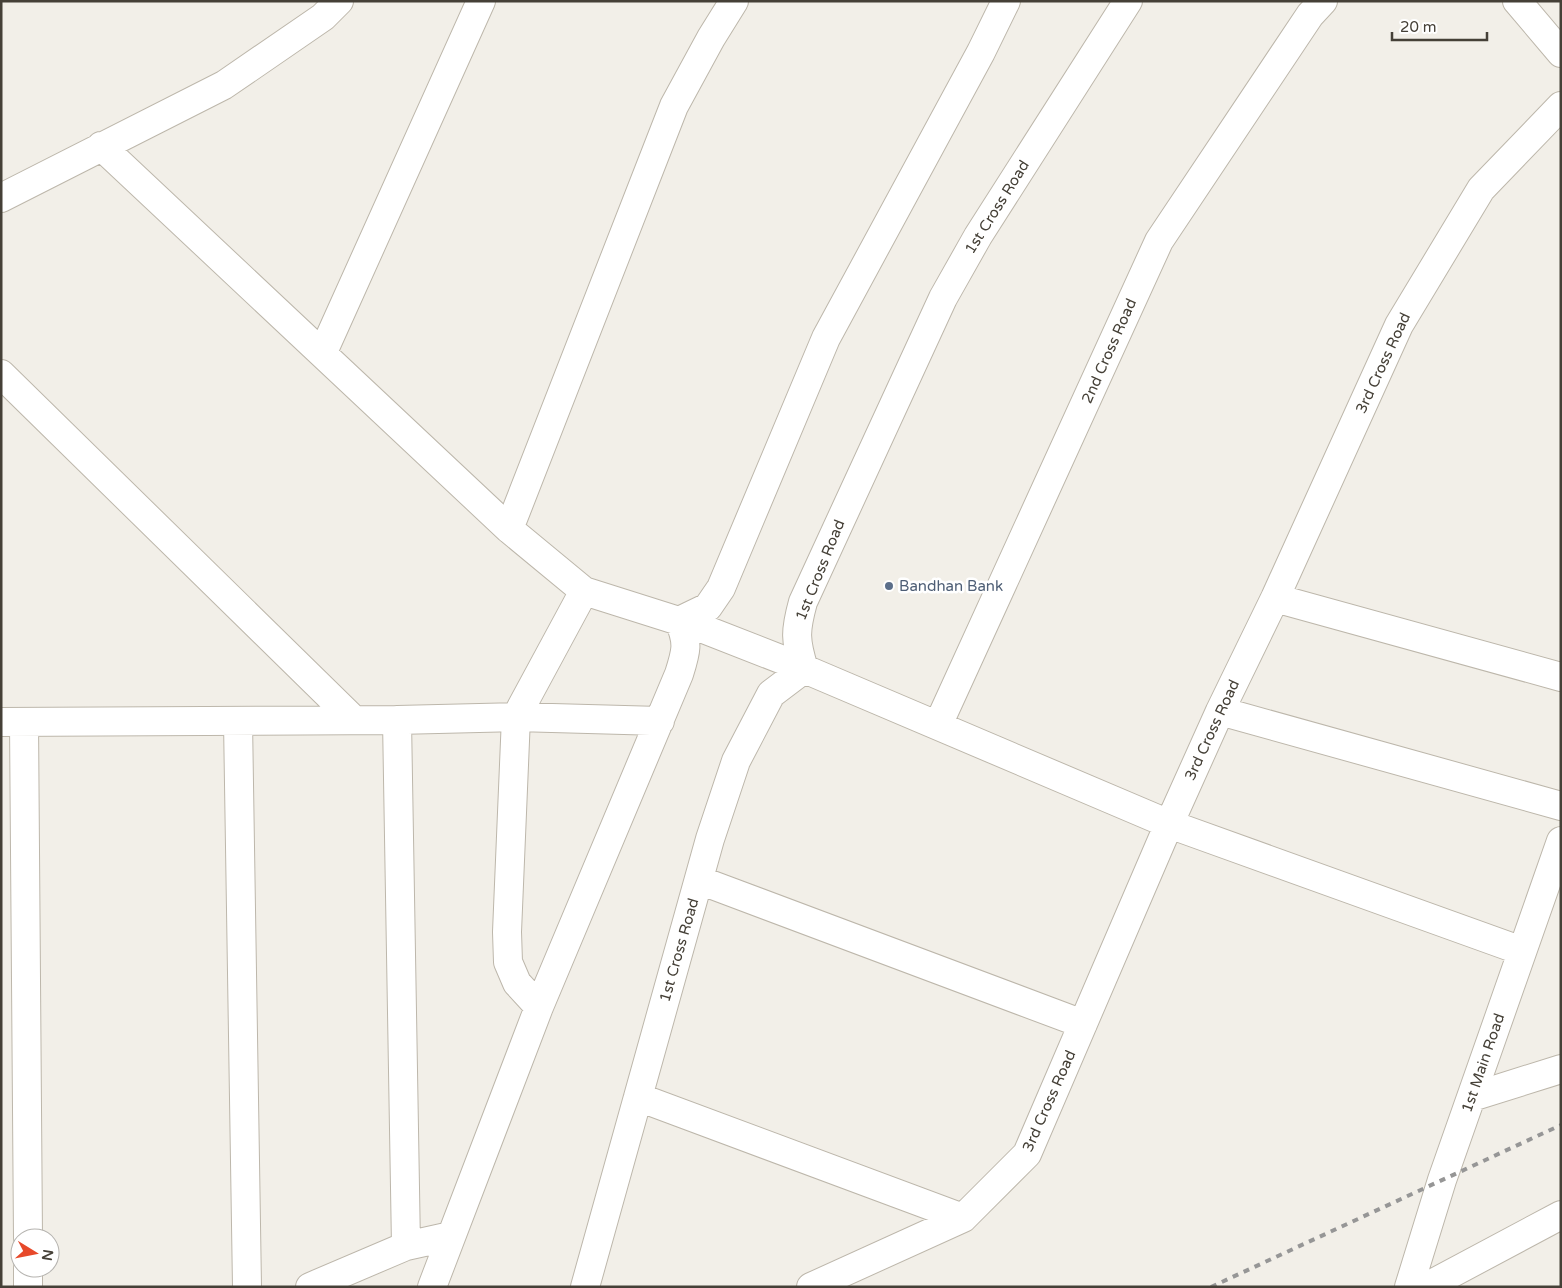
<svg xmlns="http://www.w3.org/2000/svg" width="1562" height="1288" viewBox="0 0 1562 1288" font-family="'Varela Round',sans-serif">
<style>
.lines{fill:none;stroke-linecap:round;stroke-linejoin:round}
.minor-casing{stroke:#bdb7ab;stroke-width:30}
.minor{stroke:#fff;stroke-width:28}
.rail{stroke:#969696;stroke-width:4;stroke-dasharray:6 6;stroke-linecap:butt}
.service-dot{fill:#5c6f8a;stroke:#fff;stroke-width:2}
.labels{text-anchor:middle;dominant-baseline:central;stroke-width:5;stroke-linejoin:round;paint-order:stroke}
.street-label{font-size:15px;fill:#454037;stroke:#fff}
.service-label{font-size:15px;fill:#4e5e75;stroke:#fff;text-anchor:start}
</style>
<rect width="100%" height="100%" fill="#f2efe8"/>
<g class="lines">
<g class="minor-casing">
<path id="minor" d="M1517,1L1561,53
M101,146L509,529L584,591L701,628L788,662L1169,824L1522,951
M1,198L224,85L323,17L339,1
M323,352L481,1
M1,374L354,720
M509,529L674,106L711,38L734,1
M1275,598L1561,677
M1220,711L1561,806
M397,720L406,1246
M238,721L247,1287
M1,722L397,720L516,717L660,721
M24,722L28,1238
M938,725L1159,241L1310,15L1323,1
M699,880L1083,1024
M539,1007L517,983L508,962L507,932L516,717L584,591
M638,1097L963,1218
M1472,1097L1561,1069
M28,1268V1287
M310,1287L406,1246L451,1236
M432,1287L539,1007L679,674C686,652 689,643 679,621L708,607L721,588L826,338L981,52L1006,1
M585,1287L710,839L736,761L771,694L804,669C795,640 795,631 803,602L943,298L978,236L1128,1
M811,1287L963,1218L1027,1154L1162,840L1220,711L1275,598L1399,325L1481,189L1561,106
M1409,1287L1442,1180L1561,841
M1426,1287L1561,1215"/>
</g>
<use href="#minor" class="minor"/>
<path class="rail" d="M1211,1287L1561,1125"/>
</g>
<circle class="service-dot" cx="889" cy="586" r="5"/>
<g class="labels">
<g class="street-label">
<text transform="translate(997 207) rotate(-58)">1st Cross Road</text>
<text transform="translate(1109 351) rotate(-66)">2nd Cross Road</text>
<text transform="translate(1383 363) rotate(-65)">3rd Cross Road</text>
<text transform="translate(820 570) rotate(-68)">1st Cross Road</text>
<text transform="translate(1212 730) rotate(-65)">3rd Cross Road</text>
<text transform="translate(679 950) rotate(-74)">1st Cross Road</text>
<text transform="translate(1483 1063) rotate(-71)">1st Main Road</text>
<text transform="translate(1049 1101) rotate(-66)">3rd Cross Road</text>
</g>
<g class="service-label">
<text x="899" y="586">Bandhan Bank</text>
</g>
</g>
<rect width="1562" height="1288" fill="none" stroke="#454037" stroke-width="5"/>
<g transform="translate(35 1253) rotate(100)"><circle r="24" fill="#ffffff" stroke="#b5b3af"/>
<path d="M0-4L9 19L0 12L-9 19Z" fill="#e7492a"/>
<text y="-8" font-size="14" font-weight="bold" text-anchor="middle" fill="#454037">N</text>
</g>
<path d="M1392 32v8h95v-8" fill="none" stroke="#454037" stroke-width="2.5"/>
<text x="1400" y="32" font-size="15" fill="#454037" stroke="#ffffff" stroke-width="4" paint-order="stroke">20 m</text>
</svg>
